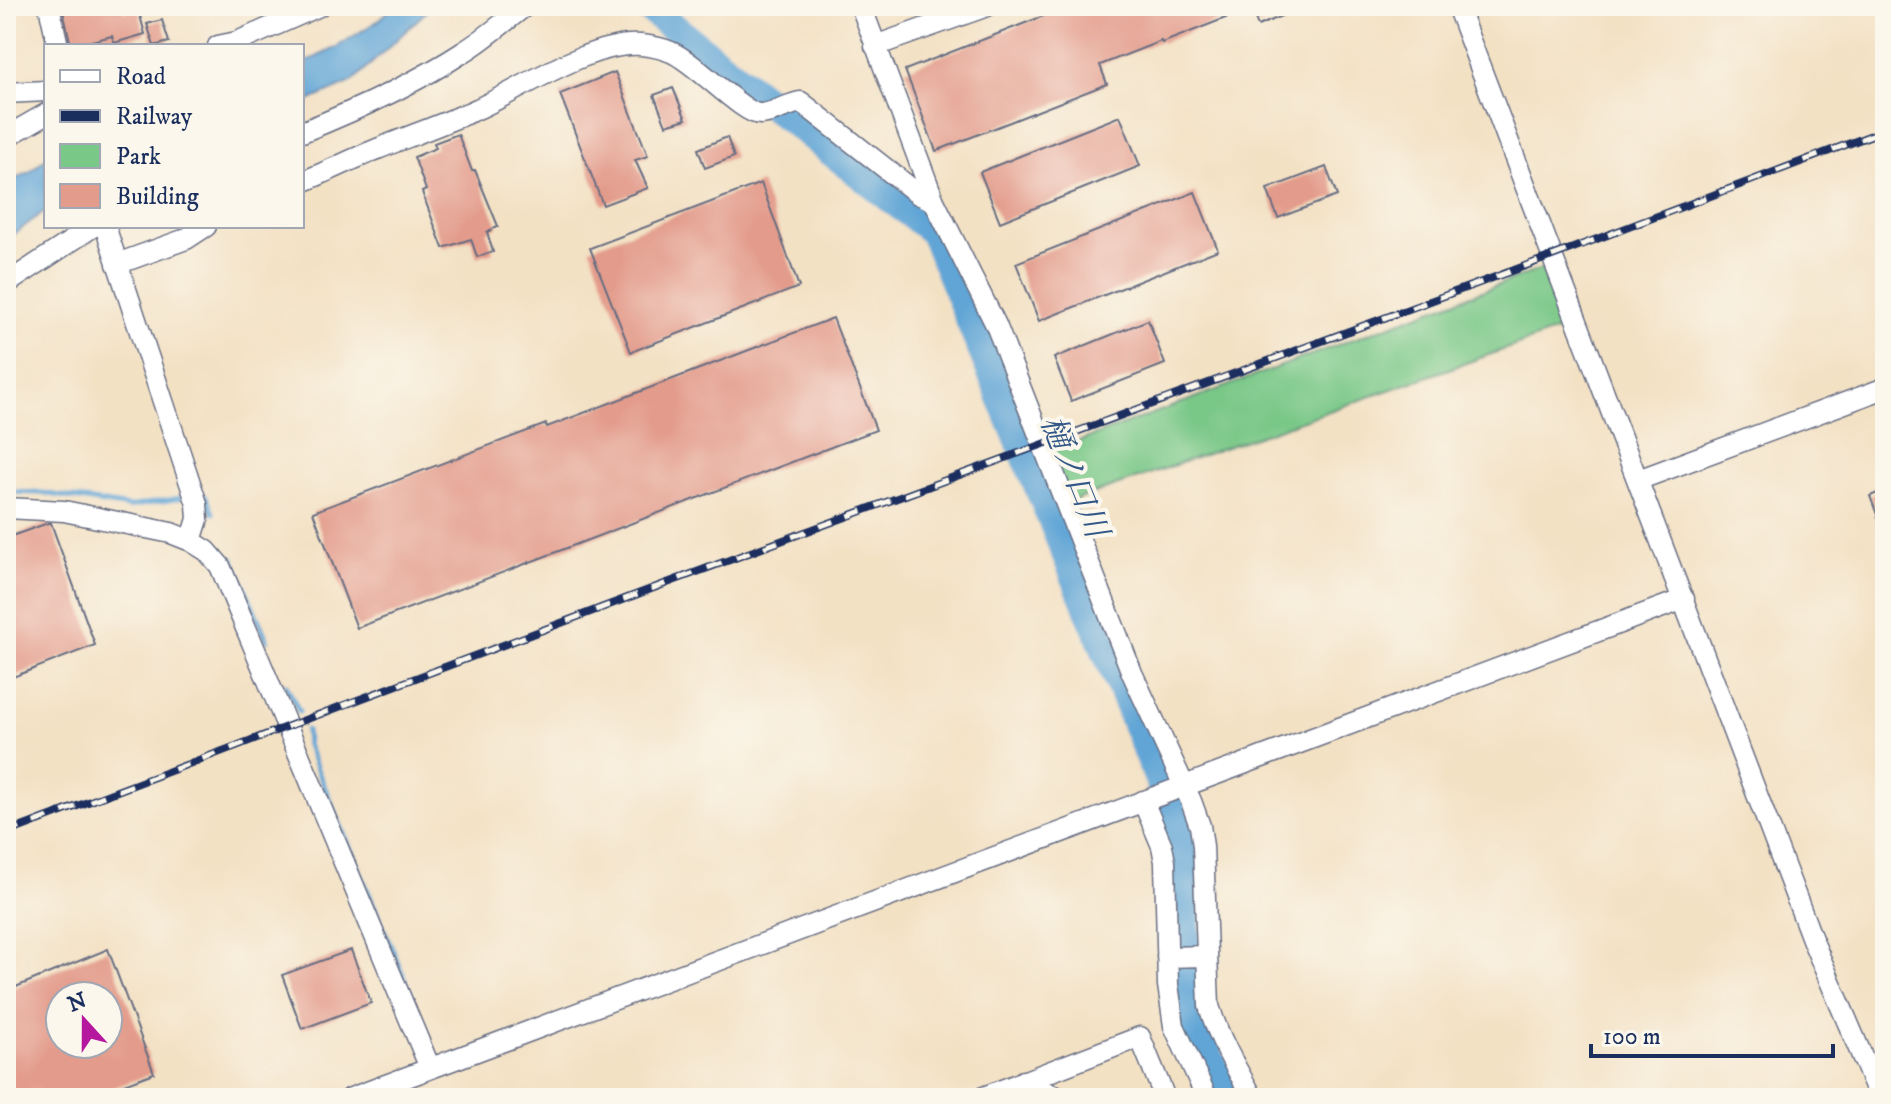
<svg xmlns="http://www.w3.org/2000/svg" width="1891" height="1104" viewBox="0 0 1891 1104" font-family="'IM FELL DW Pica','Noto Serif JP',serif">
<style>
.green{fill:#7ac888;stroke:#4a7c73;stroke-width:2}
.water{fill:#60a5d6;stroke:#3e6a9a;stroke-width:2}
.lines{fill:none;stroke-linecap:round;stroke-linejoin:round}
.stream{stroke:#60a5d6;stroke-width:5}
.river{stroke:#60a5d6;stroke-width:30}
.building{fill:#e39b8b;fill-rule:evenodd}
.minor-casing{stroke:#676d82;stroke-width:23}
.minor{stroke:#fff;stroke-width:20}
.rail-casing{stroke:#1b2f5e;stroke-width:8}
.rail{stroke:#fbf7ec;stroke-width:5;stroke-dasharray:15;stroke-linecap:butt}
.labels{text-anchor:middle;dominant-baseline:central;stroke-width:8;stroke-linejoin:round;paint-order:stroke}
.water-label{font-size:32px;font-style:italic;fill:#335888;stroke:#fbf7ec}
</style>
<rect width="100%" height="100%" fill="#fbf7ec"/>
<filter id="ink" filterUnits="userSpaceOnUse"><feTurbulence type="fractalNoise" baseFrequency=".0125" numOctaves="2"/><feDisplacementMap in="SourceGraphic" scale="16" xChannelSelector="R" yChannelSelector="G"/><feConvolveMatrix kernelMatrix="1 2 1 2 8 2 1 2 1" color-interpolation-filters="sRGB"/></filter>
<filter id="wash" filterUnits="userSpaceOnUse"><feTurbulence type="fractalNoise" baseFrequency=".006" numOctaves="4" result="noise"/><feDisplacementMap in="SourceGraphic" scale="32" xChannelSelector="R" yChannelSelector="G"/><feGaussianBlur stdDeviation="1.8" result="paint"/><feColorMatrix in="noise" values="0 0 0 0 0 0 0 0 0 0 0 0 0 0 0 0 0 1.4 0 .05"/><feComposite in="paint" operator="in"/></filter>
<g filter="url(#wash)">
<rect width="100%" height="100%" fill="#f3e1c4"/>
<path class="green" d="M1549,266L1571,326L1070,502L1050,452Z"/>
<path class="water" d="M394,6H432L352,82L302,104V64L335,48L379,20Z
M46,158V210L6,240V183L30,172Z"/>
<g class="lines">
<path class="stream" d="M6,492L43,493L129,507L180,498
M202,494L206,497L213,513
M233,559L267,640
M286,685L299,711
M306,730L307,745L411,994"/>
<path class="river" d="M646,6L934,232L1179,828L1185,861V997L1195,1028L1229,1098"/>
</g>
<g id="blocks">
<path class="building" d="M62,6H123L124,12L138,8L145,34L114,43L112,36L71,46Z
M1069,6H1305L1258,26L1251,8L1162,43L1161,41L1100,65L1107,84L936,151L905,70Z
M162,20L169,42L154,46L147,24Z
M615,72L648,156L635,160L648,188L603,205L560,94Z
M673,88L686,119L666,125L654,95Z
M1120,116L1140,166L1000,222L980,172Z
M458,134L472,171L475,170L498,226L487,232L493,252L477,257L471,239L443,248L422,192L426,190L414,157L436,148L434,143Z
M727,137L734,157L705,168L698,149Z
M1326,167L1337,196L1278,218L1267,189Z
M761,183L799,287L631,352L590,248Z
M1195,192L1218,250L1039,321L1016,263Z
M833,318L876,430L357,628L313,512L546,424L547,427Z
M1148,320L1165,364L1071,401L1054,358Z
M1885,490V533H1884L1870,496Z
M48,523H51L95,645L13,677L6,655V538Z
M108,949L154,1073L86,1098H6V991ZM60,996H108V1044H60Z
M351,950L371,1003L302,1029L282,975Z"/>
</g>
</g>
<g filter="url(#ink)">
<use href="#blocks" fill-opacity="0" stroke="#676d82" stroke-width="2"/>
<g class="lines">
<g class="minor-casing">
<path id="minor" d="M49,6L58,46
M861,6L934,201L996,325L1132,673L1191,801L1200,826L1203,846L1209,1006C1219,1039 1236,1068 1253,1098
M1457,6L1812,939L1880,1098
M218,46L237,42L319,6
M875,46L987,6
M6,93L46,91
M302,132C357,110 416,83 465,51C486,38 505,21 525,6
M6,137L46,114
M302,182C327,172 350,160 375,150C409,136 444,124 477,109C522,89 591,41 641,45C651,46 662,48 671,52C694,61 743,114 760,114C774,114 787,104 801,102L918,194L934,201
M105,226L197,504L198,519L191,541
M117,264L186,239L206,226
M6,284L94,226
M1638,480L1885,388
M6,508L64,511L171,533L191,541L207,551L220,566L430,1068
M1143,801L1162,846L1165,862L1168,985L1174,1026L1207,1098
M1167,957L1206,956
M1023,1081L1059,1098
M351,1098L1684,599
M981,1098L1140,1037L1165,1098"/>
</g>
<use href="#minor" class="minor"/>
<g class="rail-casing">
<path id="rail" d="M6,833L659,586L1552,256L1885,130"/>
</g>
<use href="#rail" class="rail"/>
</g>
</g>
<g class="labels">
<g class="water-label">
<text transform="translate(1073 477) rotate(68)">樋ノ口川</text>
</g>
</g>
<rect width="1891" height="1104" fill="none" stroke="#fbf7ec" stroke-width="32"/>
<rect x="44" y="44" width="260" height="184" fill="#fbf7ec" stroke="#a1a7b3" stroke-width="2"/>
<rect x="60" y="70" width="40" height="12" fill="#ffffff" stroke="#a1a7b3" stroke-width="2"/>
<text x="116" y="84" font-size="24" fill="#1b2f5e">Road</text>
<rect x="60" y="110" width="40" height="12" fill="#1b2f5e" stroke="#a1a7b3" stroke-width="2"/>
<text x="116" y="124" font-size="24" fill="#1b2f5e">Railway</text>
<rect x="60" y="144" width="40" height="24" fill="#7ac888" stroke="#a1a7b3" stroke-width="2"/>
<text x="116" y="164" font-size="24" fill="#1b2f5e">Park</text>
<rect x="60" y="184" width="40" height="24" fill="#e39b8b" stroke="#a1a7b3" stroke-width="2"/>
<text x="116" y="204" font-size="24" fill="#1b2f5e">Building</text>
<g transform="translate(84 1020) rotate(339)"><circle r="38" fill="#fbf7ec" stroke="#a1a7b3" stroke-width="2"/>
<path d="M0-6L14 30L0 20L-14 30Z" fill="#b5179e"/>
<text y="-12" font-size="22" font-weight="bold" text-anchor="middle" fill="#1b2f5e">N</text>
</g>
<path d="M1591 1044v12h242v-12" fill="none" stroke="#1b2f5e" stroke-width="4"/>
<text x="1603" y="1044" font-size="24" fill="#1b2f5e" stroke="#fbf7ec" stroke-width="6" paint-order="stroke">100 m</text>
</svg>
